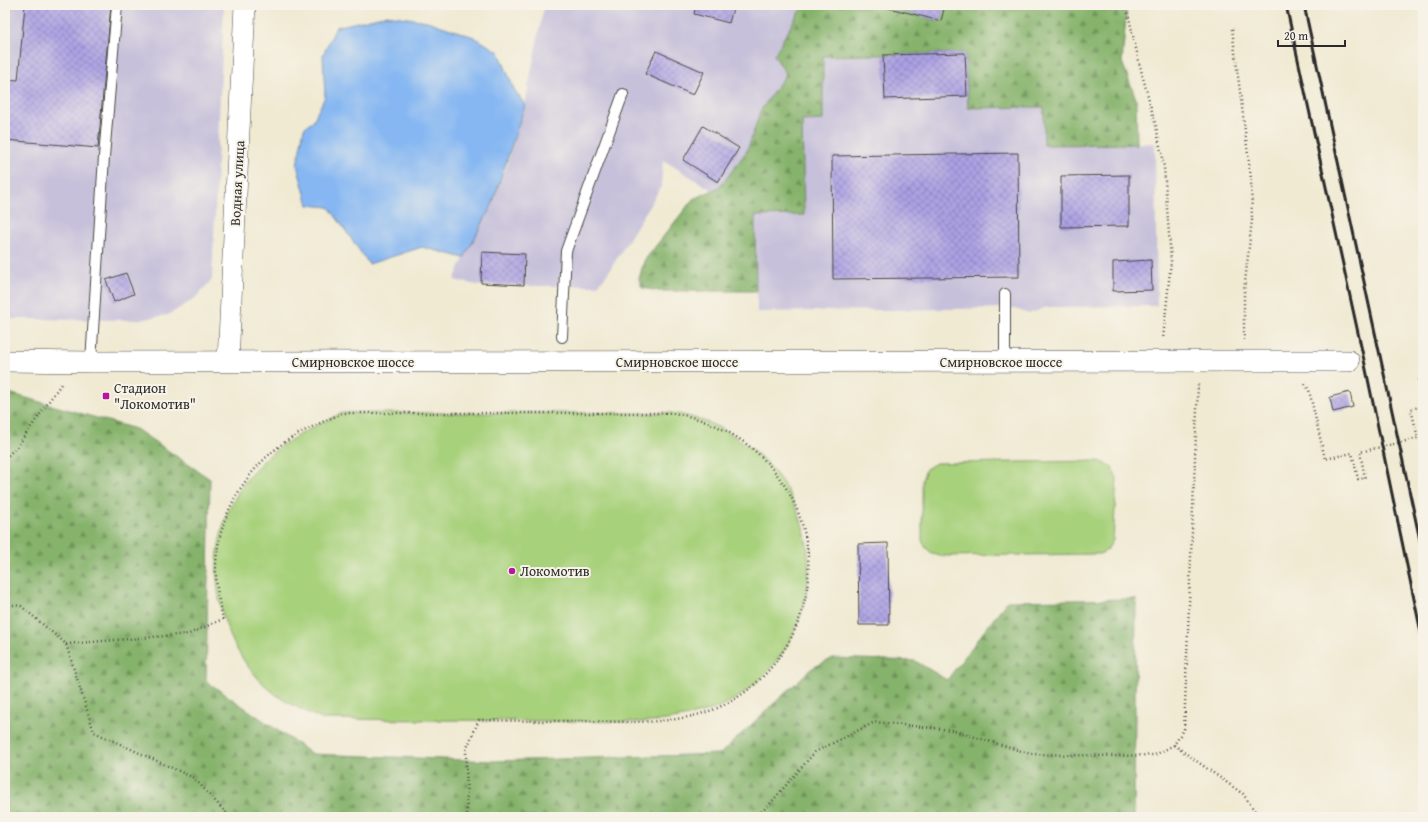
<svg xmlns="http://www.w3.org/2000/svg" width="1428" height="822" viewBox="0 0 1428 822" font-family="'Gentium Book Plus',serif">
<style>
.industrial{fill:#c6c0da}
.forest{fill:url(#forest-firs);stroke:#586f4c}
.pitch{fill:#a8d17c;stroke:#6a7e54}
.water{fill:#86b7f2;stroke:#58718e}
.building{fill:url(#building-cross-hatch)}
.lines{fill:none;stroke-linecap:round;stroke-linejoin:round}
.lane-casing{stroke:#494844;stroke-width:12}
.street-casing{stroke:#494844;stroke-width:22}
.path{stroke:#494844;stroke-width:2.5;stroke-dasharray:1 3;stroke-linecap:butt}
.lane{stroke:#fff;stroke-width:10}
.street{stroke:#fff;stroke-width:21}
.rail{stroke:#2b2b2b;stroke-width:3}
.poi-dot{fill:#b5179e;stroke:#f7f3e8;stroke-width:1.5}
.labels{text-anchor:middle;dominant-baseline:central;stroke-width:4;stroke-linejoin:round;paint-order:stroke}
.street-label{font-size:14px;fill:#2b2b2b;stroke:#f7f3e8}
.poi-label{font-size:14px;fill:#2b2b2b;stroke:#f7f3e8;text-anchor:start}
</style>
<defs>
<pattern id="forest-firs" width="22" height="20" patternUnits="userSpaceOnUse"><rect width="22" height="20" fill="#86b36c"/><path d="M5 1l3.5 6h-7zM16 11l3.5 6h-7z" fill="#6e9259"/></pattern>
<pattern id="building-cross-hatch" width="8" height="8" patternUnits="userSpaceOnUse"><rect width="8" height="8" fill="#aca1e4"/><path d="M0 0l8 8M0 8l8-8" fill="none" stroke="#8c83b9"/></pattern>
</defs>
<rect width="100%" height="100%" fill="#f7f3e8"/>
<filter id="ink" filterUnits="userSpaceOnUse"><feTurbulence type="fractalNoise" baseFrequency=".025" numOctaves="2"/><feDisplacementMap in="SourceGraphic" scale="8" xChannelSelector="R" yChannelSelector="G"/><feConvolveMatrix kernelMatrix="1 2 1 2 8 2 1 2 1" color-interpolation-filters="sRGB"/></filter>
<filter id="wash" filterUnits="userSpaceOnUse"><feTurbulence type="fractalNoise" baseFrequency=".012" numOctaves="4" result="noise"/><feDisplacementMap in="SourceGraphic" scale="16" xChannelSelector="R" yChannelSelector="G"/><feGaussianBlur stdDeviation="0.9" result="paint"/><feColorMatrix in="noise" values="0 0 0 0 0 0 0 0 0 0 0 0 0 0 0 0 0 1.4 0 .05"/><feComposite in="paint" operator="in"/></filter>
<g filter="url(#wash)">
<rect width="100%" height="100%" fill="#f0ead3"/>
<path class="industrial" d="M5,5H224L212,280L193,300L168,315L139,320L5,319Z
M544,5H803L798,13L786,74L761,110L747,151L720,187L712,190L663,160L661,187L606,276L597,286H481L454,280L464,258L492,205L506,168L525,105Z
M965,53L967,96L1044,107L1045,145L1155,143L1157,306L1047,307L1029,314L1013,308L757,312L755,216L804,215L802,121L823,120L822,56Z"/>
<path class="forest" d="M803,5H874L940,21L945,5H1127L1122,62L1136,99L1137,144L1044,145V107L968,108L965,53L823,56V120L802,121L804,215L755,216L756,291H659L642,288L639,279L644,261L693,199L720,187L747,151L761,110L786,74L774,55Z
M5,392L136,429L210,479L206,681L312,754L494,761L720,754L811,669L832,658L915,661L947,680L1007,601L1136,599L1134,817H5Z"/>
<path class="pitch" d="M342,413H672C780,429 844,547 788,644C774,668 753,689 728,703C704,715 679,718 652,722L322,719C306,712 289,704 274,693C208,641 197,537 252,473C276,444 309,429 342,413Z
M1099,461L1111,466L1117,478L1113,540L1107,550L1100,554L940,556C931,554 925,549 922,540V480L926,469L936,463Z"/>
<path class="water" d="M387,15L427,21L474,37L499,52L514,89L525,105L492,205L464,258L422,247L369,264L329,207L308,205L297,165L304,128L313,121L325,97L323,55L336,27Z"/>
<g id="blocks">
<path class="building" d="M25,5H111L98,148L5,140V79L18,80Z
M696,5H734L729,23L694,14Z
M877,5H945L941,21Z
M656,51L704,72L693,95L645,74Z
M965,53L967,96L885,99L883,55Z
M703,126L739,148L718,182L683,160Z
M1018,153L1019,277L833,279L832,156Z
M1129,175V226L1061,227V176Z
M482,252L525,254L524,285L481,283Z
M1151,260L1152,290L1113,291V262Z
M126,273L134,294L114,302L106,280Z
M1350,392L1353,407L1333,412L1330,397Z
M888,543L889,625H859L858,544Z"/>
</g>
</g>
<g filter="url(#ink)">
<use href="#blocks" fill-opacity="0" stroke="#494844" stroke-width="1"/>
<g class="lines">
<g class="lane-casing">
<path id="lane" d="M1005,294V361
M562,337L566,251L623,94
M91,362L104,157L117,5"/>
</g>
<g class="street-casing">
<path id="street" d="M5,361L91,362L1349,361
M228,362L245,5"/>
</g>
<path class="path" d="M1126,5L1141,70L1156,126L1164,167L1171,261L1163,339
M1232,29L1251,178L1252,220L1244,291V340
M1423,379H1419L1423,393
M1305,384L1309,390L1325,459L1352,453L1358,479L1365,478L1360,452L1418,438L1411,409L1419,407L1423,424
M5,458L17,447L61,384
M5,604L21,606L66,644L94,732L194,778L230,817
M66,644L189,634L223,619C219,601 215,583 216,565C218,516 245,470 285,442C303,430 323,422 342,413H672C781,429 844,547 787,645C773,669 752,690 728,703C684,726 633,722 586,721C550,721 515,721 479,720L466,750L467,817
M1174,745L1243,794L1259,817
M755,817L768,806L815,752L875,722L952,730L1031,754L1114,756L1155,755L1174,745L1184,729L1198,384"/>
<use href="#lane" class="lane"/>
<use href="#street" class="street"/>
<path class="rail" d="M1286,5L1364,360L1423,642
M1304,5L1423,554"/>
</g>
</g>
<g class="poi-dot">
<rect x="102" y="392" width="8" height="8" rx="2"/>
<circle cx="512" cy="571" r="4"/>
</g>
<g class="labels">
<g class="street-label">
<text transform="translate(237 183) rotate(-87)">Водная улица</text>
<text x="353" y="362">Смирновское шоссе</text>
<text x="677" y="362">Смирновское шоссе</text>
<text x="1001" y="362">Смирновское шоссе</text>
</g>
<g class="poi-label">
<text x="114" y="388">Стадион<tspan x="114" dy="16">"Локомотив"</tspan></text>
<text x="520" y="571">Локомотив</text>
</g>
</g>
<rect width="1428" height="822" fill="none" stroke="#f7f3e8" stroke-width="20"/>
<path d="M1278 40v6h67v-6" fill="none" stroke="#2b2b2b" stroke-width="2"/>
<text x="1284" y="40" font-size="12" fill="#2b2b2b" stroke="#f7f3e8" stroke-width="3" paint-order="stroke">20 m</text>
</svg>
